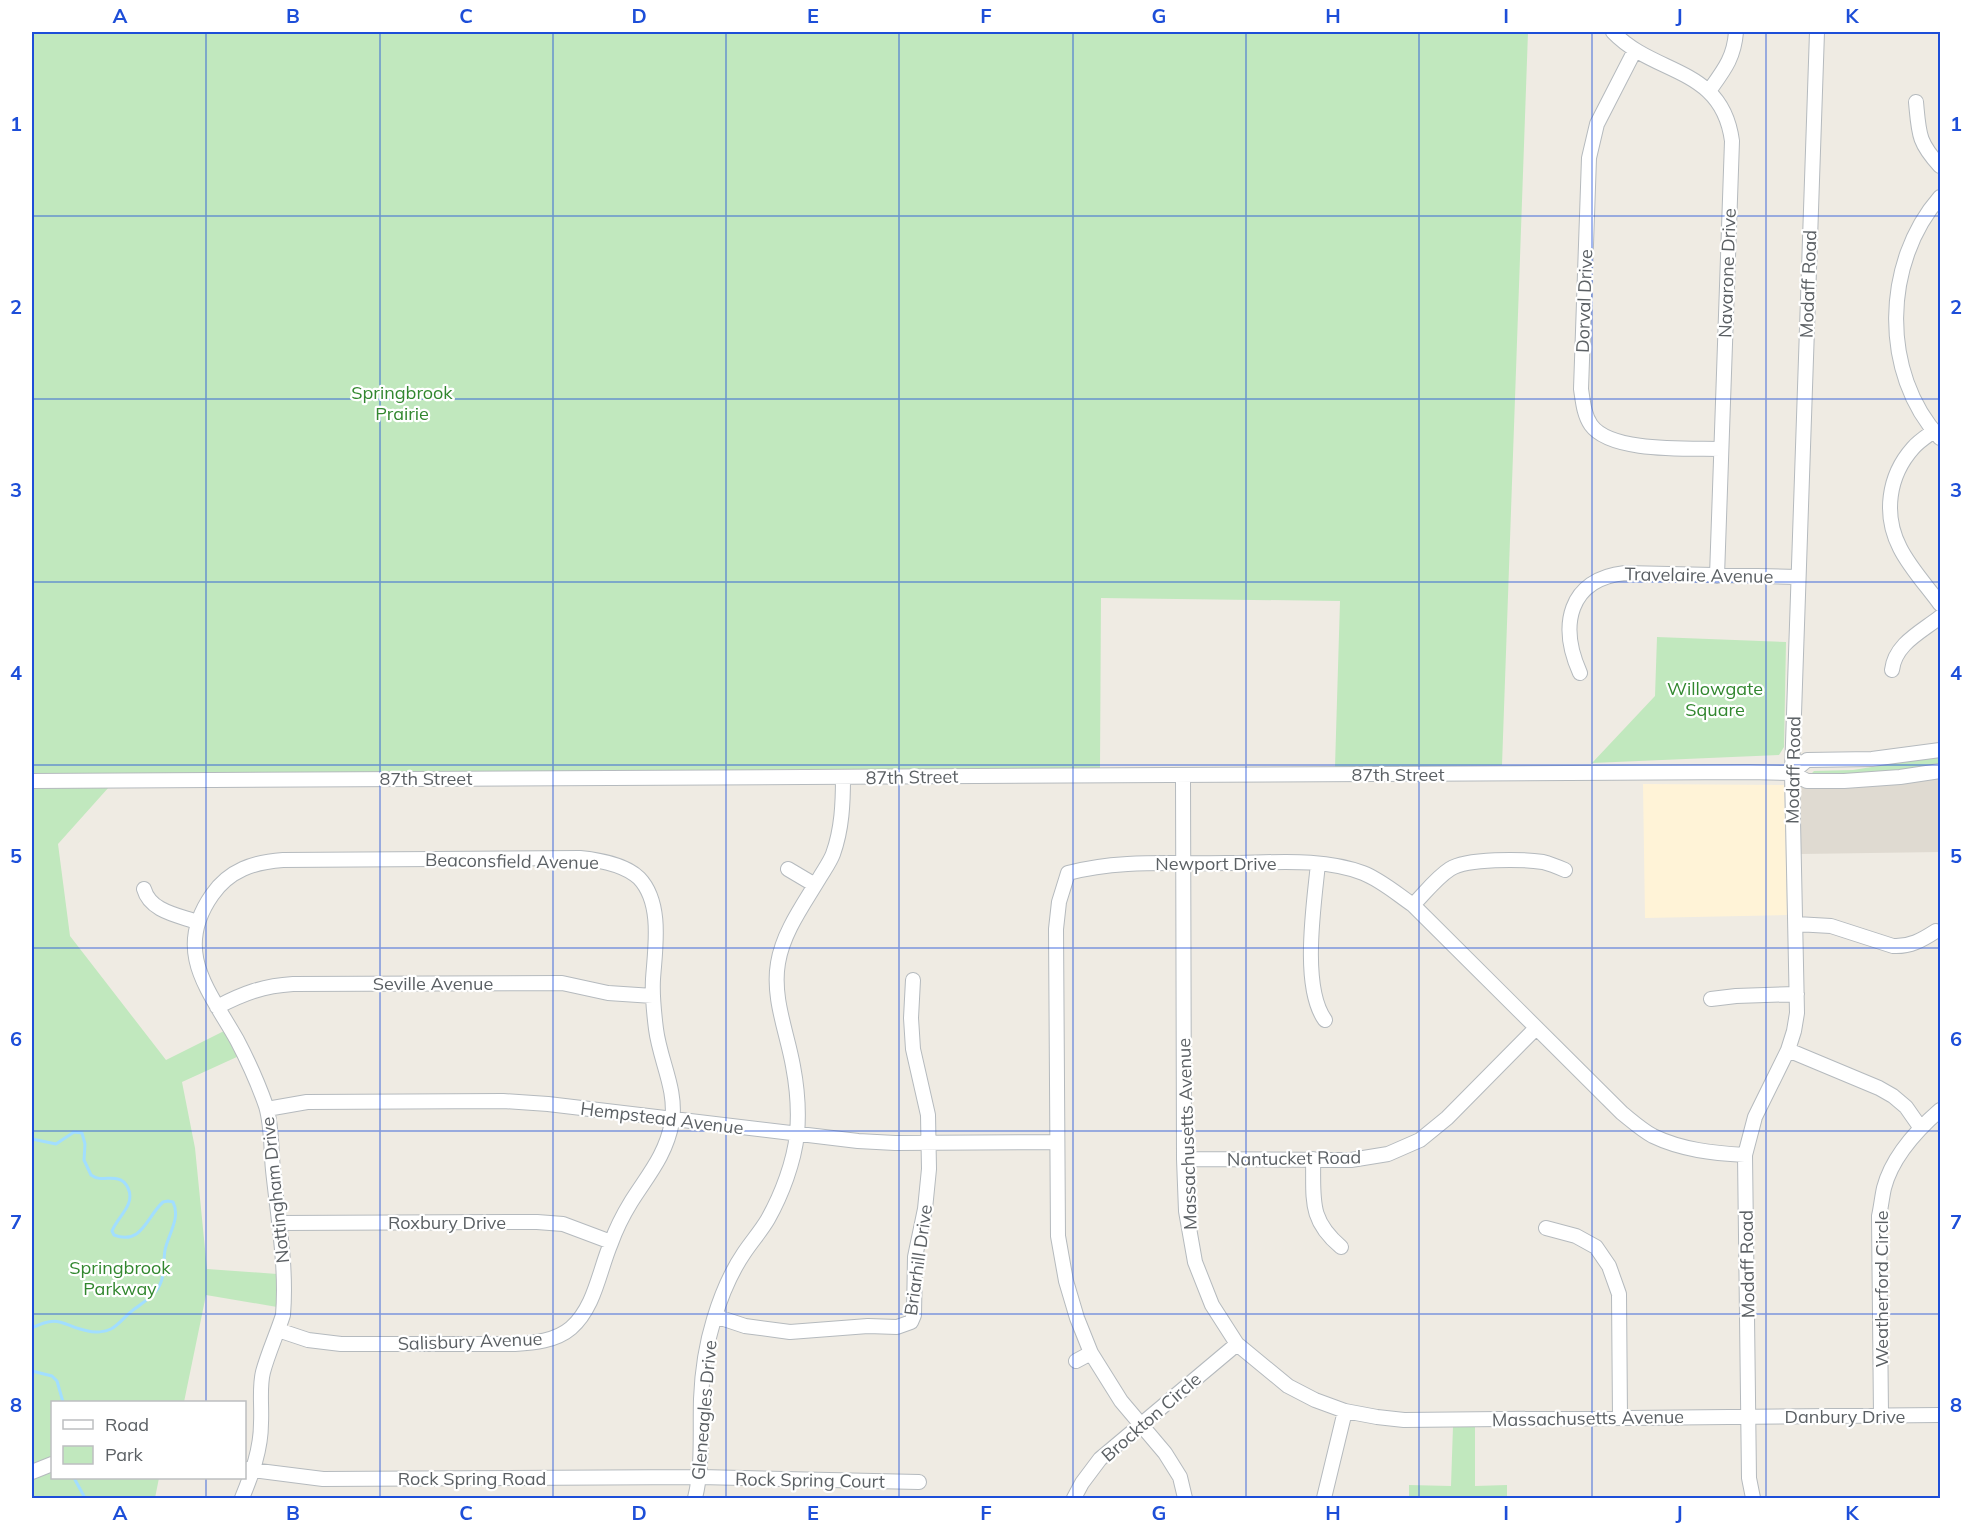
<svg xmlns="http://www.w3.org/2000/svg" width="1972" height="1530" viewBox="0 0 1972 1530" font-family="Mulish,sans-serif">
<style>
.commercial{fill:#fff3d7}
.education{fill:#dfdad1}
.green{fill:#c1e8be}
.lines{fill:none;stroke-linecap:round;stroke-linejoin:round}
.stream{stroke:#a2deff;stroke-width:3}
.minor-casing{stroke:#b5babe;stroke-width:16}
.minor{stroke:#fff;stroke-width:14}
.grid{fill:none;stroke:#1d4ed8;stroke-width:1.5;stroke-opacity:0.55}
.labels{text-anchor:middle;dominant-baseline:central;stroke-width:4.5;stroke-linejoin:round;paint-order:stroke}
.street-label{font-size:18px;fill:#5b6064;stroke:#fff}
.park-label{font-size:18px;fill:#32872f;stroke:#fff}
.neatline{fill:none;stroke:#1d4ed8;stroke-width:2}
.grid-label{font-size:20px;text-anchor:middle;font-weight:bold;fill:#1d4ed8}
</style>
<rect width="100%" height="100%" fill="#efebe3"/>
<path class="commercial" d="M1643,784L1784,785L1787,915L1645,918Z"/>
<path class="education" d="M1940,777V852L1801,854L1800,787L1846,786Z"/>
<path class="green" d="M32,32H1528L1502,765L1335,767L1340,601L1101,598L1100,768L32,774Z
M1657,637L1786,642L1784,747L1779,755L1592,763L1655,696Z
M1940,756V765L1848,775L1811,774L1814,771L1853,770Z
M32,787H109L58,844L70,936L166,1060L224,1031L239,1056L182,1082L195,1148L207,1269L277,1274V1307L206,1295L184,1402H52V1478H159L155,1498H32Z
M1453,1426H1475V1486L1507,1485V1498H1409V1485L1451,1486Z"/>
<g class="lines">
<path class="stream" d="M32,1139L56,1144L74,1132L82,1133L85,1144L84,1160L91,1175C101,1182 108,1176 118,1179C123,1180 126,1184 128,1188C136,1205 117,1217 112,1231L114,1235C142,1246 147,1216 163,1202L168,1201L173,1202C181,1218 168,1235 165,1250C163,1261 165,1272 161,1282C156,1296 143,1302 132,1311C125,1316 119,1325 111,1329C105,1332 95,1333 88,1331C63,1327 61,1313 32,1328
M32,1371L52,1376L57,1381L63,1402
M74,1478L85,1498"/>
<g class="minor-casing">
<path id="minor" d="M1613,32C1655,76 1722,66 1732,141L1717,576
M1635,50L1597,124L1589,158L1581,389C1583,402 1584,415 1591,425C1611,453 1689,448 1721,449
M1709,91C1724,70 1734,58 1736,32
M1916,102C1919,134 1918,142 1940,166
M1940,197C1883,262 1880,373 1940,438
M1934,431C1927,436 1919,441 1913,448C1888,476 1883,515 1900,548C1910,568 1927,586 1940,604
M1892,670C1895,644 1921,632 1940,617
M1580,673C1559,626 1568,579 1625,573L1798,577
M1792,773L1807,760L1872,759L1940,750
M1183,775L1184,1159L1186,1211L1195,1262L1212,1305L1237,1344L1288,1386L1315,1400L1345,1411L1377,1417L1404,1420L1940,1415
M32,781L1749,772L1792,773L1807,781H1844L1900,777L1940,771
M1318,864C1314,904 1301,987 1325,1020
M788,869L815,885
M144,889C150,911 177,915 197,922
M1413,905C1425,893 1436,878 1450,869C1467,858 1522,859 1543,862C1551,864 1558,867 1565,870
M1796,924L1831,926L1893,946C1910,947 1922,940 1936,931
M1711,999L1736,996L1797,994
M217,1007C244,993 263,986 293,984L562,983L608,993L653,996
M1788,1050L1879,1088L1893,1096L1906,1107L1920,1127
M267,1109L307,1102L503,1101L548,1104L858,1141L895,1143L1057,1142
M1184,1159L1351,1160L1388,1154L1420,1140L1447,1118L1536,1028
M1313,1159C1314,1199 1308,1219 1341,1247
M279,1223L537,1222L563,1224L611,1242
M1546,1228L1576,1236L1596,1247L1609,1266L1619,1294L1620,1418
M715,1316L745,1326L790,1332L868,1326L897,1327L911,1322L914,1315L915,1257L925,1209L929,1169L928,1115L913,1049L911,1018L913,980
M1076,1361L1091,1353
M1881,1415L1879,1216C1881,1207 1882,1197 1884,1188C1892,1157 1917,1130 1940,1110
M244,1469L323,1479L700,1477L919,1482
M32,1472L52,1464
M242,1498C252,1474 261,1449 261,1423C262,1406 259,1388 263,1372C268,1353 277,1334 283,1315C287,1267 278,1218 273,1170C271,1150 272,1126 266,1106C258,1083 248,1061 237,1040C208,989 173,951 212,895C229,870 254,862 283,860L580,858C599,860 624,864 639,878C663,903 655,949 653,979C652,996 654,1013 656,1029C660,1061 677,1089 672,1122C666,1155 648,1175 631,1202C623,1215 616,1229 611,1243C599,1271 595,1307 571,1328C556,1341 533,1343 515,1344H341L308,1340L278,1330
M695,1498C703,1466 700,1433 701,1399C702,1372 706,1345 714,1319C721,1296 731,1272 744,1253C752,1241 761,1231 768,1219C782,1194 794,1162 797,1134C799,1112 797,1087 793,1066C787,1032 772,998 778,963C783,932 804,904 820,877C824,870 830,862 833,854C842,829 843,803 843,777
M1074,1498L1082,1483L1100,1459L1237,1344
M1185,1498L1180,1477L1165,1453L1121,1401L1091,1353L1077,1318L1066,1281L1058,1236L1056,929L1059,902L1068,873C1119,859 1174,864 1227,863C1271,863 1321,857 1363,873C1381,880 1397,894 1413,905L1622,1113C1632,1121 1642,1130 1653,1136C1682,1150 1713,1153 1745,1155
M1324,1498L1345,1411
M1753,1498L1749,1478L1745,1155L1755,1117L1788,1050L1794,1031L1797,1013L1792,773L1817,32"/>
</g>
<use href="#minor" class="minor"/>
</g>
<path class="grid" d="M206,32V1402M380,32V1498M553,32V1498M726,32V1498M899,32V1498M1073,32V1498M1246,32V1498M1419,32V1498M1592,32V1498M1766,32V1498M32,216H1940M32,399H1940M32,582H1940M32,765H1940M32,948H1940M32,1131H1940M32,1314H1940M206,1478V1498"/>
<g class="labels">
<g class="street-label">
<text transform="translate(1727 273) rotate(-88)">Navarone Drive</text>
<text transform="translate(1808 284) rotate(-88)">Modaff Road</text>
<text transform="translate(1584 301) rotate(-88)">Dorval Drive</text>
<text transform="translate(1699 575) rotate(1)">Travelaire Avenue</text>
<text transform="translate(1793 770) rotate(-89)">Modaff Road</text>
<text x="1398" y="774">87th Street</text>
<text transform="translate(912 777) rotate(-1)">87th Street</text>
<text x="426" y="778">87th Street</text>
<text transform="translate(512 861) rotate(1)">Beaconsfield Avenue</text>
<text x="1216" y="863">Newport Drive</text>
<text x="433" y="983">Seville Avenue</text>
<text transform="translate(662 1118) rotate(7)">Hempstead Avenue</text>
<text transform="translate(1187 1134) rotate(-92)">Massachusetts Avenue</text>
<text transform="translate(1294 1158) rotate(-1)">Nantucket Road</text>
<text transform="translate(275 1190) rotate(-96)">Nottingham Drive</text>
<text x="447" y="1222">Roxbury Drive</text>
<text transform="translate(918 1260) rotate(-82)">Briarhill Drive</text>
<text transform="translate(1747 1264) rotate(-91)">Modaff Road</text>
<text transform="translate(1881 1289) rotate(-90)">Weatherford Circle</text>
<text transform="translate(470 1341) rotate(-2)">Salisbury Avenue</text>
<text transform="translate(704 1410) rotate(-85)">Gleneagles Drive</text>
<text x="1845" y="1416">Danbury Drive</text>
<text transform="translate(1151 1417) rotate(-41)">Brockton Circle</text>
<text transform="translate(1588 1418) rotate(-1)">Massachusetts Avenue</text>
<text x="472" y="1478">Rock Spring Road</text>
<text transform="translate(810 1480) rotate(1)">Rock Spring Court</text>
</g>
<g class="park-label">
<text x="402" y="392">Springbrook<tspan x="402" dy="21">Prairie</tspan></text>
<text x="1715" y="688">Willowgate<tspan x="1715" dy="21">Square</tspan></text>
<text x="120" y="1267">Springbrook<tspan x="120" dy="21">Parkway</tspan></text>
</g>
</g>
<rect width="1972" height="1530" fill="none" stroke="#ffffff" stroke-width="66"/>
<rect x="51" y="1401" width="195" height="78" fill="#ffffff" stroke="#bdbfc1" stroke-width="1.5"/>
<rect x="63" y="1420" width="30" height="9" fill="#ffffff" stroke="#bdbfc1" stroke-width="1.5"/>
<text x="105" y="1431" font-size="18" fill="#5b6064">Road</text>
<rect x="63" y="1446" width="30" height="18" fill="#c1e8be" stroke="#bdbfc1" stroke-width="1.5"/>
<text x="105" y="1461" font-size="18" fill="#5b6064">Park</text>
<rect x="33" y="33" width="1906" height="1464" class="neatline"/>
<g class="grid-label">
<text x="120" y="23">A</text>
<text x="293" y="23">B</text>
<text x="466" y="23">C</text>
<text x="639" y="23">D</text>
<text x="813" y="23">E</text>
<text x="986" y="23">F</text>
<text x="1159" y="23">G</text>
<text x="1333" y="23">H</text>
<text x="1506" y="23">I</text>
<text x="1679" y="23">J</text>
<text x="1852" y="23">K</text>
<text x="16" y="131">1</text>
<text x="1956" y="131">1</text>
<text x="16" y="314">2</text>
<text x="1956" y="314">2</text>
<text x="16" y="497">3</text>
<text x="1956" y="497">3</text>
<text x="16" y="680">4</text>
<text x="1956" y="680">4</text>
<text x="16" y="863">5</text>
<text x="1956" y="863">5</text>
<text x="16" y="1046">6</text>
<text x="1956" y="1046">6</text>
<text x="16" y="1229">7</text>
<text x="1956" y="1229">7</text>
<text x="16" y="1412">8</text>
<text x="1956" y="1412">8</text>
<text x="120" y="1520">A</text>
<text x="293" y="1520">B</text>
<text x="466" y="1520">C</text>
<text x="639" y="1520">D</text>
<text x="813" y="1520">E</text>
<text x="986" y="1520">F</text>
<text x="1159" y="1520">G</text>
<text x="1333" y="1520">H</text>
<text x="1506" y="1520">I</text>
<text x="1679" y="1520">J</text>
<text x="1852" y="1520">K</text>
</g>
</svg>
